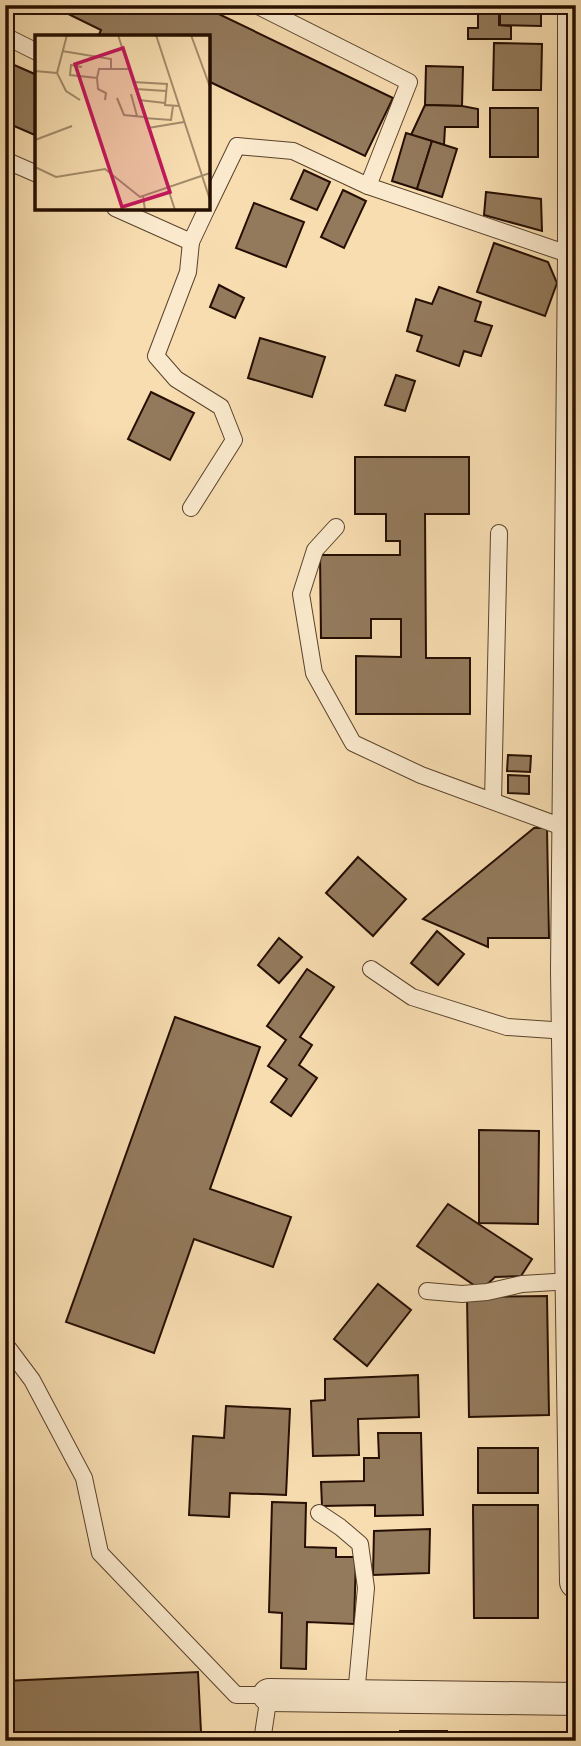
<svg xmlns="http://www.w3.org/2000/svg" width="581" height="1746" font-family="'IM FELL English',serif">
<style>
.building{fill:#937a5c;stroke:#260f00;stroke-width:2}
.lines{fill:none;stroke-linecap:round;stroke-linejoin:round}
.lane-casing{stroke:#5a422c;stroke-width:18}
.street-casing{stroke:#5a422c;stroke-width:34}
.lane{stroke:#fae9cc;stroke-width:16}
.street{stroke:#fae9cc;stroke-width:32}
.inset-road{fill:none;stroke:#a38b6a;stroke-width:2}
.view{fill:#c2185b;fill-opacity:0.15;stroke:#c2185b;stroke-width:3.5}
.inset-edge{fill:none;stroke:#260f00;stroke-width:3.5}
</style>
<rect width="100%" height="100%" fill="#f7ddb0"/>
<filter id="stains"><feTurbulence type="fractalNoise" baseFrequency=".00286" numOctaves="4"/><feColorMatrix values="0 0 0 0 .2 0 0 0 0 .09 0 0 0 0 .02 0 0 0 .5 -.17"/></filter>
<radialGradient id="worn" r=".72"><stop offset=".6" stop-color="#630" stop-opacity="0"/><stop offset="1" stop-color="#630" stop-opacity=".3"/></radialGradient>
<g class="building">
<polygon points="50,5 200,5 393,98 365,156 208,81 208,37 98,37 101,30"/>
<polygon points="478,5 499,5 499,25 511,26 511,39 468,39 468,28 478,28"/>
<polygon points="500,5 541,5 541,26 500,25"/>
<polygon points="494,43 542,44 541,90 493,90"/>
<polygon points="5,61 37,75 37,136 5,122"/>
<polygon points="426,66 463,67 462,106 425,105"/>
<polygon points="425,105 462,106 478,109 478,127 445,127 444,145 411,135"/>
<rect x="490" y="108" width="48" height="49"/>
<polygon points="406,133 432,141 417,189 392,181"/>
<polygon points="432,141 457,149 442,197 417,189"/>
<polygon points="304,170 330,182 317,210 291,199"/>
<polygon points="343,190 366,201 344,248 321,237"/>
<polygon points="486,192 541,199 542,231 484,215"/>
<polygon points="254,203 304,222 286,267 236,248"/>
<polygon points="494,243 548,262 557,283 545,316 477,292"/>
<polygon points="219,285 244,298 235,318 210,307"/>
<polygon points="439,287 481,302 475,321 492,326 481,356 464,351 459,366 417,351 422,336 407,331 416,299 432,304"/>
<polygon points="260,338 325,357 312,397 248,378"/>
<polygon points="396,375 415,381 405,411 385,405"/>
<polygon points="151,392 194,413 170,460 128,439"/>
<polygon points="355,457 469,457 469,514 425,514 426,658 470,658 470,714 356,714 356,656 401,657 401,619 371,619 371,638 321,638 320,555 400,555 400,541 386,541 386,514 355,514"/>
<polygon points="508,755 531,756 530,772 507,771"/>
<polygon points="508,775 529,776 529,794 508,793"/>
<polygon points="534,828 547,828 549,938 488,938 488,947 423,919"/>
<polygon points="358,857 406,899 373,936 326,893"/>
<polygon points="437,931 464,954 438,985 411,963"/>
<polygon points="279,938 302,957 279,983 258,965"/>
<polygon points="307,969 334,987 300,1037 312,1045 299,1065 317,1078 291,1116 271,1102 287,1079 268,1066 286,1040 267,1026"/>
<polygon points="175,1017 260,1047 210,1189 291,1217 273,1267 194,1239 154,1353 66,1322"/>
<polygon points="479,1130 539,1131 538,1224 479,1223"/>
<polygon points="448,1204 532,1259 521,1276 495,1277 481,1290 417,1246"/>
<polygon points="378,1284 411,1310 367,1366 334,1339"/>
<polygon points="547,1296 549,1415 469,1417 467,1297"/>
<polygon points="418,1375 419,1417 358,1419 359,1455 313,1456 311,1401 325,1400 325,1379"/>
<polygon points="226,1406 290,1409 286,1495 230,1493 229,1517 189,1515 193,1436 224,1438"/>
<polygon points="378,1433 421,1433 423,1515 375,1516 375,1505 322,1506 321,1482 364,1481 364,1458 379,1458"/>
<rect x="478" y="1448" width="60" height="45"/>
<polygon points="272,1502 306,1503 305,1547 336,1548 336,1557 356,1557 354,1624 307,1622 306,1669 281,1668 282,1613 269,1612"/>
<polygon points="473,1505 538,1505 538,1618 474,1618"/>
<polygon points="430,1529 429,1573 373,1575 374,1531"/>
<polygon points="198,1672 201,1732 5,1741 5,1681"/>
<rect x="400" y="1731" width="47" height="10"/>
<polygon points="453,1732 537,1732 548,1741 453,1741"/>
<polygon points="300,1738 339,1739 339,1741 299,1741"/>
</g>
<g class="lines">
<defs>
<g id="lane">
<polyline points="256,5 409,82 368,186 574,256"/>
<polyline points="5,36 37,52"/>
<polyline points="5,160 37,174"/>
<polyline points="208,206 237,146 293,151 368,186"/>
<polyline points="115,208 191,242 207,208"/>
<polyline points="191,242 188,272 156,356 176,379 221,407 234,440 191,508"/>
<polyline points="336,527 315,550 301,594 314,673 353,743 421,775 568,829"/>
<polyline points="493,801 499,533"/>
<polyline points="371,969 412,997 507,1027 567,1031"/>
<polyline points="427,1291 462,1294 487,1292 522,1284 571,1281"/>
<polyline points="5,1344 32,1380 84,1478 100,1553 236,1695 269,1695 262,1741"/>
<polyline points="319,1513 340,1527 360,1544 366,1588 356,1695"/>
</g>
<g id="street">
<polyline points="574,5 574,256 567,971 576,1582"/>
<polyline points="269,1695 576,1699"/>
</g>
</defs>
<use href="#lane" class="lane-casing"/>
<use href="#street" class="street-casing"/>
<use href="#lane" class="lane"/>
<use href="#street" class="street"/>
</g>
<g transform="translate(35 35)">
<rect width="175" height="175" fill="#f7ddb0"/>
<path class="inset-road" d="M32,0L22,38L31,56L45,65M83,0L140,175M121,0L175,165M156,0L175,52M27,16L76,24V34H94M47,32L36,30L35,40L62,43L64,34H76M0,36L22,38M62,43L63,54L71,58L70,65M98,47L132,49L130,70L144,71M101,54L131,56M96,59L102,81M82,63L89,80L109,82M104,65L130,68M109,83L136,85L138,71M113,93L149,87M0,105L37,91M0,132L21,142L70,134L105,162L175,138M108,161L110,175H119"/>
<path class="view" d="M88,13L135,157L87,172L40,29Z"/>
<rect width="175" height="175" class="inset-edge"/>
</g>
<rect width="581" height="1746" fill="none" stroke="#f7ddb0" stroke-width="28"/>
<rect x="7" y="7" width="567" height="1732" fill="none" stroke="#260f00" stroke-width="3.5"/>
<rect x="14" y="14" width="553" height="1718" fill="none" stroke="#260f00" stroke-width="2"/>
<rect width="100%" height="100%" filter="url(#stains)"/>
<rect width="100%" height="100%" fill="url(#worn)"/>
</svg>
